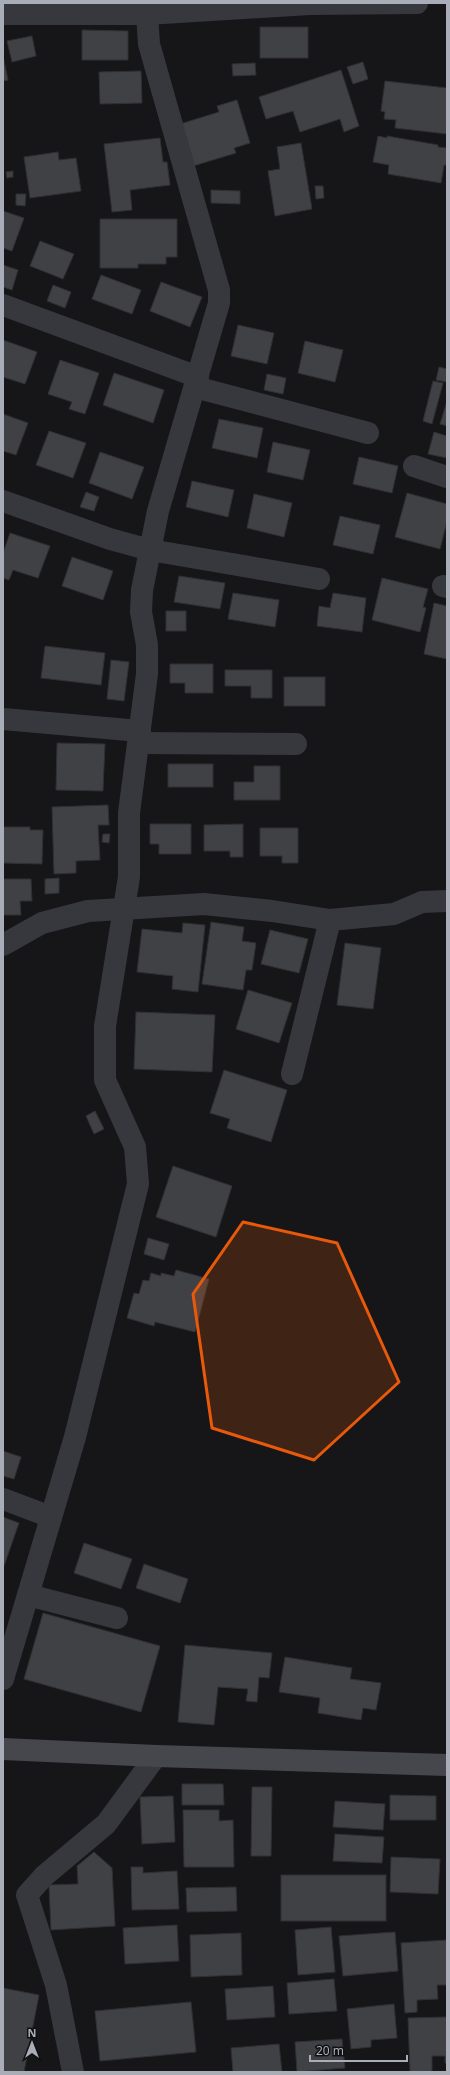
<svg xmlns="http://www.w3.org/2000/svg" width="450" height="2075" font-family="'Noto Sans',sans-serif">
<style>
.building{fill:#404145;stroke:#303034}
.lines{fill:none;stroke-linecap:round;stroke-linejoin:round}
.street{stroke:#37383d;stroke-width:22}
.secondary{stroke:#45474d;stroke-width:22}
.marked{fill:#e8590c;fill-opacity:0.2;stroke:#e8590c;stroke-width:3;stroke-linejoin:round}
</style>
<rect width="100%" height="100%" fill="#161618"/>
<g class="building">
<rect x="260" y="27" width="48" height="31"/>
<polygon points="82,30 128,31 128,60 82,60"/>
<polygon points="32,36 36,56 12,62 7,41"/>
<polygon points="3,56 8,80 3,81"/>
<polygon points="363,62 368,79 353,84 347,67"/>
<polygon points="255,63 256,75 233,76 232,64"/>
<polygon points="341,70 359,126 344,132 340,119 300,132 293,111 266,119 259,97"/>
<polygon points="141,71 142,103 100,104 99,72"/>
<polygon points="385,81 447,88 447,134 395,128 396,120 384,119 385,112 381,111"/>
<polygon points="237,100 250,143 234,148 236,153 193,166 180,124 219,112 217,106"/>
<polygon points="378,136 387,138 387,136 438,145 438,147 447,148 447,165 444,165 441,183 388,174 389,165 373,162"/>
<polygon points="160,138 163,162 167,162 170,185 130,190 132,210 112,212 104,144"/>
<polygon points="301,143 312,209 275,216 268,171 280,169 277,147"/>
<polygon points="58,152 59,160 76,158 81,191 30,198 24,157"/>
<polygon points="13,171 13,177 7,178 6,172"/>
<polygon points="315,186 323,186 324,198 316,199"/>
<polygon points="211,190 240,191 240,204 211,203"/>
<polygon points="16,194 26,194 25,206 16,205"/>
<polygon points="3,211 24,218 12,251 3,248"/>
<polygon points="100,219 177,219 177,257 166,257 166,264 138,264 138,268 100,268"/>
<polygon points="40,241 74,254 63,279 30,266"/>
<polygon points="3,265 18,270 12,290 3,287"/>
<polygon points="101,275 141,290 132,314 92,299"/>
<polygon points="161,282 202,297 190,327 150,311"/>
<polygon points="53,285 71,292 65,308 47,301"/>
<polygon points="238,325 274,333 267,364 231,356"/>
<polygon points="3,340 37,352 25,384 3,377"/>
<polygon points="305,341 343,350 335,382 298,373"/>
<polygon points="60,360 99,373 85,414 69,409 72,402 48,394"/>
<polygon points="439,367 447,369 447,382 436,380"/>
<polygon points="114,373 164,390 153,423 103,405"/>
<polygon points="267,374 286,378 283,394 264,390"/>
<polygon points="433,381 443,383 432,424 423,421"/>
<polygon points="447,401 447,426 440,424"/>
<polygon points="3,414 28,423 16,455 3,451"/>
<polygon points="219,419 263,428 257,458 212,448"/>
<polygon points="49,431 86,443 73,478 36,465"/>
<polygon points="434,432 447,436 447,458 428,454"/>
<polygon points="273,442 310,450 303,480 267,472"/>
<polygon points="100,452 144,467 132,499 89,483"/>
<polygon points="359,457 398,466 392,493 353,484"/>
<polygon points="192,481 234,490 228,517 186,507"/>
<polygon points="86,492 99,497 94,511 80,507"/>
<polygon points="407,493 447,504 447,521 440,549 395,537"/>
<polygon points="254,494 292,503 284,537 247,528"/>
<polygon points="340,516 380,525 373,554 333,545"/>
<polygon points="10,533 50,546 38,578 13,570 9,580 3,578 3,553"/>
<polygon points="72,557 113,571 103,600 62,586"/>
<polygon points="179,576 225,583 220,609 174,602"/>
<polygon points="382,578 428,589 423,607 426,608 420,632 372,620"/>
<polygon points="233,593 279,600 275,627 228,619"/>
<polygon points="333,593 366,598 362,632 317,626 319,606 330,608"/>
<polygon points="434,603 447,606 447,659 424,654"/>
<rect x="166" y="611" width="20" height="20"/>
<polygon points="45,646 105,653 101,685 41,678"/>
<polygon points="111,660 129,662 124,701 107,699"/>
<polygon points="170,664 213,664 213,693 185,693 185,683 170,683"/>
<polygon points="225,670 272,670 272,698 251,698 251,686 225,686"/>
<rect x="284" y="677" width="41" height="29"/>
<polygon points="57,743 105,744 103,791 56,790"/>
<rect x="168" y="764" width="45" height="23"/>
<polygon points="254,766 280,766 280,800 234,800 234,782 254,782"/>
<polygon points="108,805 109,825 98,825 100,860 76,861 76,873 54,874 52,807"/>
<polygon points="150,824 191,824 191,854 159,854 159,844 150,844"/>
<polygon points="243,824 243,857 230,857 230,851 204,851 204,825"/>
<polygon points="3,827 30,827 30,830 43,830 42,864 3,863"/>
<polygon points="260,828 298,828 298,863 282,863 282,856 260,856"/>
<polygon points="103,834 110,834 109,843 102,842"/>
<polygon points="59,878 59,893 45,894 45,879"/>
<polygon points="3,879 31,879 32,901 20,901 21,915 3,915"/>
<polygon points="211,922 244,927 242,941 256,943 252,970 246,970 243,990 202,984"/>
<polygon points="183,923 205,925 198,992 172,989 173,976 137,972 142,929 182,933"/>
<polygon points="270,930 308,939 299,973 261,964"/>
<polygon points="345,943 381,948 373,1009 337,1005"/>
<polygon points="248,990 292,1003 279,1043 236,1029"/>
<polygon points="136,1012 215,1015 212,1072 134,1069"/>
<polygon points="224,1070 287,1090 271,1142 227,1128 230,1119 210,1113"/>
<polygon points="95,1111 104,1129 94,1134 86,1116"/>
<polygon points="173,1166 232,1186 216,1237 156,1217"/>
<polygon points="148,1238 169,1244 164,1260 144,1254"/>
<polygon points="176,1270 209,1279 195,1332 155,1322 154,1326 127,1318 134,1293 139,1294 143,1280 149,1281 151,1273 161,1276 161,1273 174,1276"/>
<polygon points="3,1451 21,1457 14,1479 3,1476"/>
<polygon points="3,1517 19,1523 4,1566 3,1566"/>
<polygon points="84,1543 132,1559 121,1589 74,1573"/>
<polygon points="144,1564 188,1579 180,1603 136,1588"/>
<polygon points="43,1613 160,1646 141,1712 24,1679"/>
<polygon points="185,1645 272,1653 269,1678 259,1677 257,1702 246,1701 248,1689 218,1687 214,1725 178,1722"/>
<polygon points="285,1657 352,1668 350,1679 381,1683 376,1710 363,1708 361,1720 318,1713 320,1698 279,1692"/>
<polygon points="182,1784 223,1784 224,1805 182,1805"/>
<polygon points="252,1787 272,1787 271,1856 251,1856"/>
<polygon points="390,1795 436,1796 436,1820 390,1820"/>
<polygon points="173,1796 175,1842 142,1844 140,1797"/>
<polygon points="335,1801 385,1804 383,1830 333,1827"/>
<polygon points="183,1810 219,1810 219,1821 233,1820 234,1867 184,1867"/>
<polygon points="335,1834 384,1837 382,1863 333,1861"/>
<polygon points="94,1852 112,1868 115,1926 51,1930 49,1885 78,1884 77,1866"/>
<polygon points="391,1857 440,1859 438,1894 390,1892"/>
<polygon points="131,1867 143,1867 143,1873 177,1871 179,1909 132,1910"/>
<rect x="281" y="1875" width="105" height="46"/>
<polygon points="236,1887 237,1911 187,1912 186,1888"/>
<polygon points="177,1925 179,1961 125,1964 123,1928"/>
<polygon points="331,1927 335,1972 298,1975 295,1930"/>
<polygon points="395,1932 398,1971 343,1976 339,1936"/>
<polygon points="241,1933 242,1975 191,1977 190,1935"/>
<polygon points="447,1940 447,1985 437,1985 438,1999 417,2000 417,2012 405,2013 401,1943"/>
<polygon points="334,1979 337,2011 289,2014 287,1983"/>
<polygon points="273,1986 275,2017 227,2020 225,1989"/>
<polygon points="3,1988 39,1995 24,2072 3,2072"/>
<polygon points="191,2002 196,2052 100,2061 95,2011"/>
<polygon points="394,2004 397,2038 371,2040 371,2047 351,2049 347,2009"/>
<polygon points="447,2017 447,2063 445,2063 445,2056 432,2056 432,2072 410,2072 408,2018"/>
<polygon points="342,2039 345,2068 297,2072 295,2042"/>
<polygon points="279,2044 282,2072 233,2072 231,2048"/>
</g>
<g class="lines">
<g class="street">
<polyline points="3,14 147,14 309,4 417,3"/>
<polyline points="3,305 198,377"/>
<polyline points="195,387 368,433"/>
<polyline points="414,466 447,477"/>
<polyline points="3,501 110,539 150,550 319,579"/>
<polyline points="443,586 447,587"/>
<polyline points="3,719 140,731"/>
<polyline points="138,743 296,744"/>
<polyline points="3,945 42,923 88,911 204,904 272,911 330,920 394,914 422,902 447,901"/>
<polyline points="292,1074 330,920"/>
<polyline points="3,1499 51,1517"/>
<polyline points="28,1595 117,1618"/>
<polyline points="3,1679 75,1437 138,1184 135,1147 105,1080 105,1026 129,877 129,813 147,674 147,645 141,612 142,590 158,511 219,303 219,290 149,44 147,14"/>
<polyline points="73,2072 56,1985 27,1895 44,1876 106,1824 156,1756"/>
</g>
<polyline class="secondary" points="3,1749 156,1756 447,1765"/>
</g>
<path class="marked" d="M243,1222L337,1243L399,1382L314,1460L212,1428L193,1294Z"/>
<rect width="450" height="2075" fill="none" stroke="#a8adb8" stroke-width="8"/>
<g transform="translate(32 2043)" stroke="#111113" stroke-width="3" paint-order="stroke">
<path d="M0-3L7 15L0 10L-7 15Z" fill="#a8adb8"/>
<text y="-6" font-size="11" font-weight="bold" text-anchor="middle" fill="#a8adb8">N</text>
</g>
<path d="M310 2055v6h97v-6" fill="none" stroke="#a8adb8" stroke-width="2"/>
<text x="316" y="2055" font-size="12" fill="#a8adb8" stroke="#111113" stroke-width="3" paint-order="stroke">20 m</text>
</svg>
